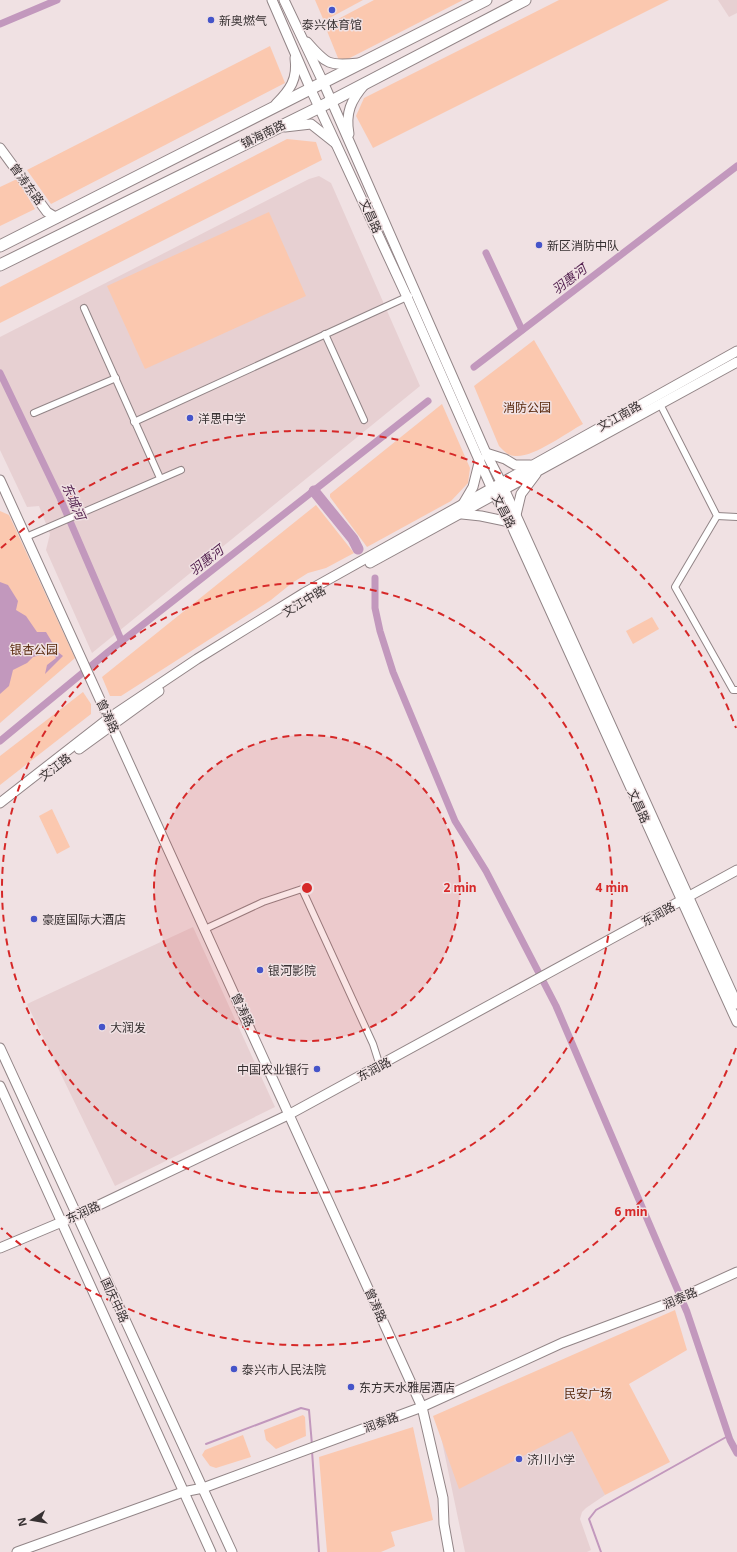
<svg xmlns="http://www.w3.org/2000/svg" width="737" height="1552" font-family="'Noto Sans','Noto Sans SC',sans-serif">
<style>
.built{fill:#e7d0d2}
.green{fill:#fbc8af}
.water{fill:#c298bd}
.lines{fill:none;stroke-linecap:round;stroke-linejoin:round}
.stream{stroke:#c298bd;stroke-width:2}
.canal{stroke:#c298bd;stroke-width:7}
.river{stroke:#c298bd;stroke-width:11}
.street-casing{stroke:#928587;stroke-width:8}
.secondary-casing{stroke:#928587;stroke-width:11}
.highway-casing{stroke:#928587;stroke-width:13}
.street{stroke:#fff;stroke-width:6}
.secondary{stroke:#fff;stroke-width:9}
.highway{stroke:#fff;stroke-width:11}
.ring{fill:none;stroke:#d62828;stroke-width:2;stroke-dasharray:7 5}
.poi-dot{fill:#4554c9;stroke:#f0e1e3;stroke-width:1.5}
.labels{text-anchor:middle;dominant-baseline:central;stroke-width:3;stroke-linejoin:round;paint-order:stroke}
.poi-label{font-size:12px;fill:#373132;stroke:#f0e1e3;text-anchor:start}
.street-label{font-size:12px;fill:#373132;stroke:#f0e1e3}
.park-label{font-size:12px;fill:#58280c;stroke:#f0e1e3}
.water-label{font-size:13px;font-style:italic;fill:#521f4e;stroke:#f0e1e3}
.centre{fill:#d62828;stroke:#f0e1e3;stroke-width:2}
.ring-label{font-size:12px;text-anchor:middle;font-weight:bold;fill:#d62828;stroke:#f0e1e3;stroke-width:3;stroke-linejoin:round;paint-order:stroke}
</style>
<rect width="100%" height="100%" fill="#f0e1e3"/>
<g class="built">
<polygon points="718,0 737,0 737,13 729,17"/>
<polygon points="319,176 331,183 420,386 92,653 46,550 50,534 39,506 27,507 0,450 0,337 309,179"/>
<polygon points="193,927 275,1107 115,1186 27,1004"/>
<polygon points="563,1364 605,1495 586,1508 582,1512 580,1519 591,1550 587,1552 465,1552 438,1422"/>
</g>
<g class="green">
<polygon points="315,0 363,0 324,21"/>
<polygon points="374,0 463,0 340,63 325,26"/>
<polygon points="559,0 669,0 373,148 356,116 364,98"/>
<polygon points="270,46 285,83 51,204 27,170"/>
<polygon points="287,139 316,142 322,160 0,323 0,287"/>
<polygon points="17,179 35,209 0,226 0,187"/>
<polygon points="269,212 306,296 145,369 107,286"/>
<path d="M534,340L583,424C566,433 533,458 515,456C508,456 504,451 499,446L474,386Z"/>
<polygon points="442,404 470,468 468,483 451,501 367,547 330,497 330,494"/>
<polygon points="316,505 354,553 326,568 308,573 292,583 271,600 121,696 110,696 102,677"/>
<polygon points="0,511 9,515 75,658 0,723"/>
<polygon points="652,617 659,629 633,644 626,631"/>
<polygon points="83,692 91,704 91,714 0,785 0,756"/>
<polygon points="52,809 70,847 57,854 39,816"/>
<polygon points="675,1310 687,1350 629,1384 670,1462 605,1495 572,1431 459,1489 433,1416"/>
<polygon points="303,1415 305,1417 306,1436 276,1449 266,1440 264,1430"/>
<polygon points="413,1427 433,1520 391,1532 395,1546 381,1552 327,1552 319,1457"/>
<polygon points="243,1435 251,1457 216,1468 210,1466 202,1455 205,1450"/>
</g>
<polygon class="water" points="0,582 8,585 18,601 16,610 26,616 37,632 46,632 58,652 63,656 45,674 47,665 56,658 52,652 33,657 27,663 13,670 9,686 0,694"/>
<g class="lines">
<g class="stream">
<polyline points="206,1444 301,1408 309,1410 312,1445"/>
<polyline points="312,1451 319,1552"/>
<polyline points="601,1552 589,1519 596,1510 728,1436"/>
</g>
<g class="canal">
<polyline points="0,24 57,0"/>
<polyline points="486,253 522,330"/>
<polyline points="474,367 737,166"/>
<polyline points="0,373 60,498 122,642"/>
<polyline points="375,578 375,608 380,631 393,672 455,821 486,871 556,1006 687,1312 730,1440 737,1453"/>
<polyline points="0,741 108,652 428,401"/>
</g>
<polyline class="river" points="314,491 353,539 358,549"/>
<defs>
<g id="street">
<polyline points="84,308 160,478"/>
<polyline points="325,334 364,420"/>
<polyline points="660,404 717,516 675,587 733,690 737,690"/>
<polyline points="34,413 116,378"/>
<polyline points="134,422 409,296"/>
<polyline points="717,516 737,517"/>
<polyline points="26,537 181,470"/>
<polyline points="205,929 263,902 302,889 373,1044 380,1066"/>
</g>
<g id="secondary">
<polyline points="272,0 311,90 407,297 495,496 510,522 737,1022"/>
<polyline points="284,0 324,84 486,453 501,482 737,1004"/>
<path d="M307,42C327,65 329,66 359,63"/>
<path d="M276,104C290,90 298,79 295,58"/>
<polyline points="285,127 311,124 335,143"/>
<path d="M349,134C345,113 351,100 365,84"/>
<polyline points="0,148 47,212 57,218"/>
<polyline points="486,453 505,459 515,465 530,465"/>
<polyline points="0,480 422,1407 443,1498 444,1524 449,1552"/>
<polyline points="463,504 473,487 480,459"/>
<polyline points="462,514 481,516 510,522"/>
<polyline points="516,515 521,494 536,474"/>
<polyline points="370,563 737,362"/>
<polyline points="79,749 159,691"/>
<polyline points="0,803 109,718 197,659 304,593 737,351"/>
<polyline points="0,1048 232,1552"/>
<polyline points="0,1086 211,1552"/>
<polyline points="0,1248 76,1216 290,1114 737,870"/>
<polyline points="17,1552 183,1492 203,1488 422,1407 562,1343 669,1303 737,1272"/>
</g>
<g id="highway">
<polyline points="0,246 486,0"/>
<polyline points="0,265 320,107 525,0"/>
</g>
</defs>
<use href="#street" class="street-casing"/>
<use href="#secondary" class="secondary-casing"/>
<use href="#highway" class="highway-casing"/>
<use href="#street" class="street"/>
<use href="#secondary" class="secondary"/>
<use href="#highway" class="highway"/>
</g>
<circle cx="307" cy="888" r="153" fill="#d62828" fill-opacity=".12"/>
<g class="ring">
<circle cx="307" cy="888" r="153"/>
<circle cx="307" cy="888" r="305"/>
<path d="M736 1048A458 458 0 0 1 1 1228M1 548A458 458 0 0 1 736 728"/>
</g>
<g class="poi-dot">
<circle cx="332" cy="10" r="4"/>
<circle cx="211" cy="20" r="4"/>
<circle cx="539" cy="245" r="4"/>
<circle cx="190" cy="418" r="4"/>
<circle cx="34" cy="919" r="4"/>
<circle cx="260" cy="970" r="4"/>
<circle cx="102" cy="1027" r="4"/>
<circle cx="317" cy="1069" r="4"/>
<circle cx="234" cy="1369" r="4"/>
<circle cx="351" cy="1387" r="4"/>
<circle cx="519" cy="1459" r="4"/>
</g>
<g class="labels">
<g class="poi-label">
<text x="219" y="20">新奥燃气</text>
<text x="332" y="24" text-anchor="middle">泰兴体育馆</text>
<text x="547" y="245">新区消防中队</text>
<text x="198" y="418">洋思中学</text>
<text x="42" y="919">豪庭国际大酒店</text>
<text x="268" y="970">银河影院</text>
<text x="110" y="1027">大润发</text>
<text x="309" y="1069" text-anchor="end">中国农业银行</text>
<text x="242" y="1369">泰兴市人民法院</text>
<text x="359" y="1387">东方天水雅居酒店</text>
<text x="527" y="1459">济川小学</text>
</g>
<g class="street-label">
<text transform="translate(263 134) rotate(-26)">镇海南路</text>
<text transform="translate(27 184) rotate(54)">曾涛东路</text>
<text transform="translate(371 216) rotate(66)">文昌路</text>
<text transform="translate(619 416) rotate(-29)">文江南路</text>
<text transform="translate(504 511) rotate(63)">文昌路</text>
<text transform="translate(304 601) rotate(-31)">文江中路</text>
<text transform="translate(108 716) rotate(65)">曾涛路</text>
<text transform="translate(55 767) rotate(-37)">文江路</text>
<text transform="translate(639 806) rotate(66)">文昌路</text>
<text transform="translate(658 914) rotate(-29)">东润路</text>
<text transform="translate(243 1010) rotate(65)">曾涛路</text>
<text transform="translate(374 1069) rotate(-28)">东润路</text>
<text transform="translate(83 1212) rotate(-24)">东润路</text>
<text transform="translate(680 1298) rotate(-23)">润泰路</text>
<text transform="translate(115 1300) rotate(65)">国庆中路</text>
<text transform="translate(376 1305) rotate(66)">曾涛路</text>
<text transform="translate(381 1422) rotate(-20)">润泰路</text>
</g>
<g class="park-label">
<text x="527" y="407">消防公园</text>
<text x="34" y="649">银杏公园</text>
<text x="588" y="1393">民安广场</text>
</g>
<g class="water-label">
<text transform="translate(569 279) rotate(-37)">羽惠河</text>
<text transform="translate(74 501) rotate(66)">东城河</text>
<text transform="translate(206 560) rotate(-38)">羽惠河</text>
</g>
</g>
<circle cx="307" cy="888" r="6" class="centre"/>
<g class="ring-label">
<text x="460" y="892">2 min</text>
<text x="612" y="892">4 min</text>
<text x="631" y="1216">6 min</text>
</g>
<g transform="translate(32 1520) rotate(258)" stroke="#f0e1e3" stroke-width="3" paint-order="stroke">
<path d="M0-3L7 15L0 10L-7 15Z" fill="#373132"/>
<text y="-6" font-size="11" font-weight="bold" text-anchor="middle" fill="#373132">N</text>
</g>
</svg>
